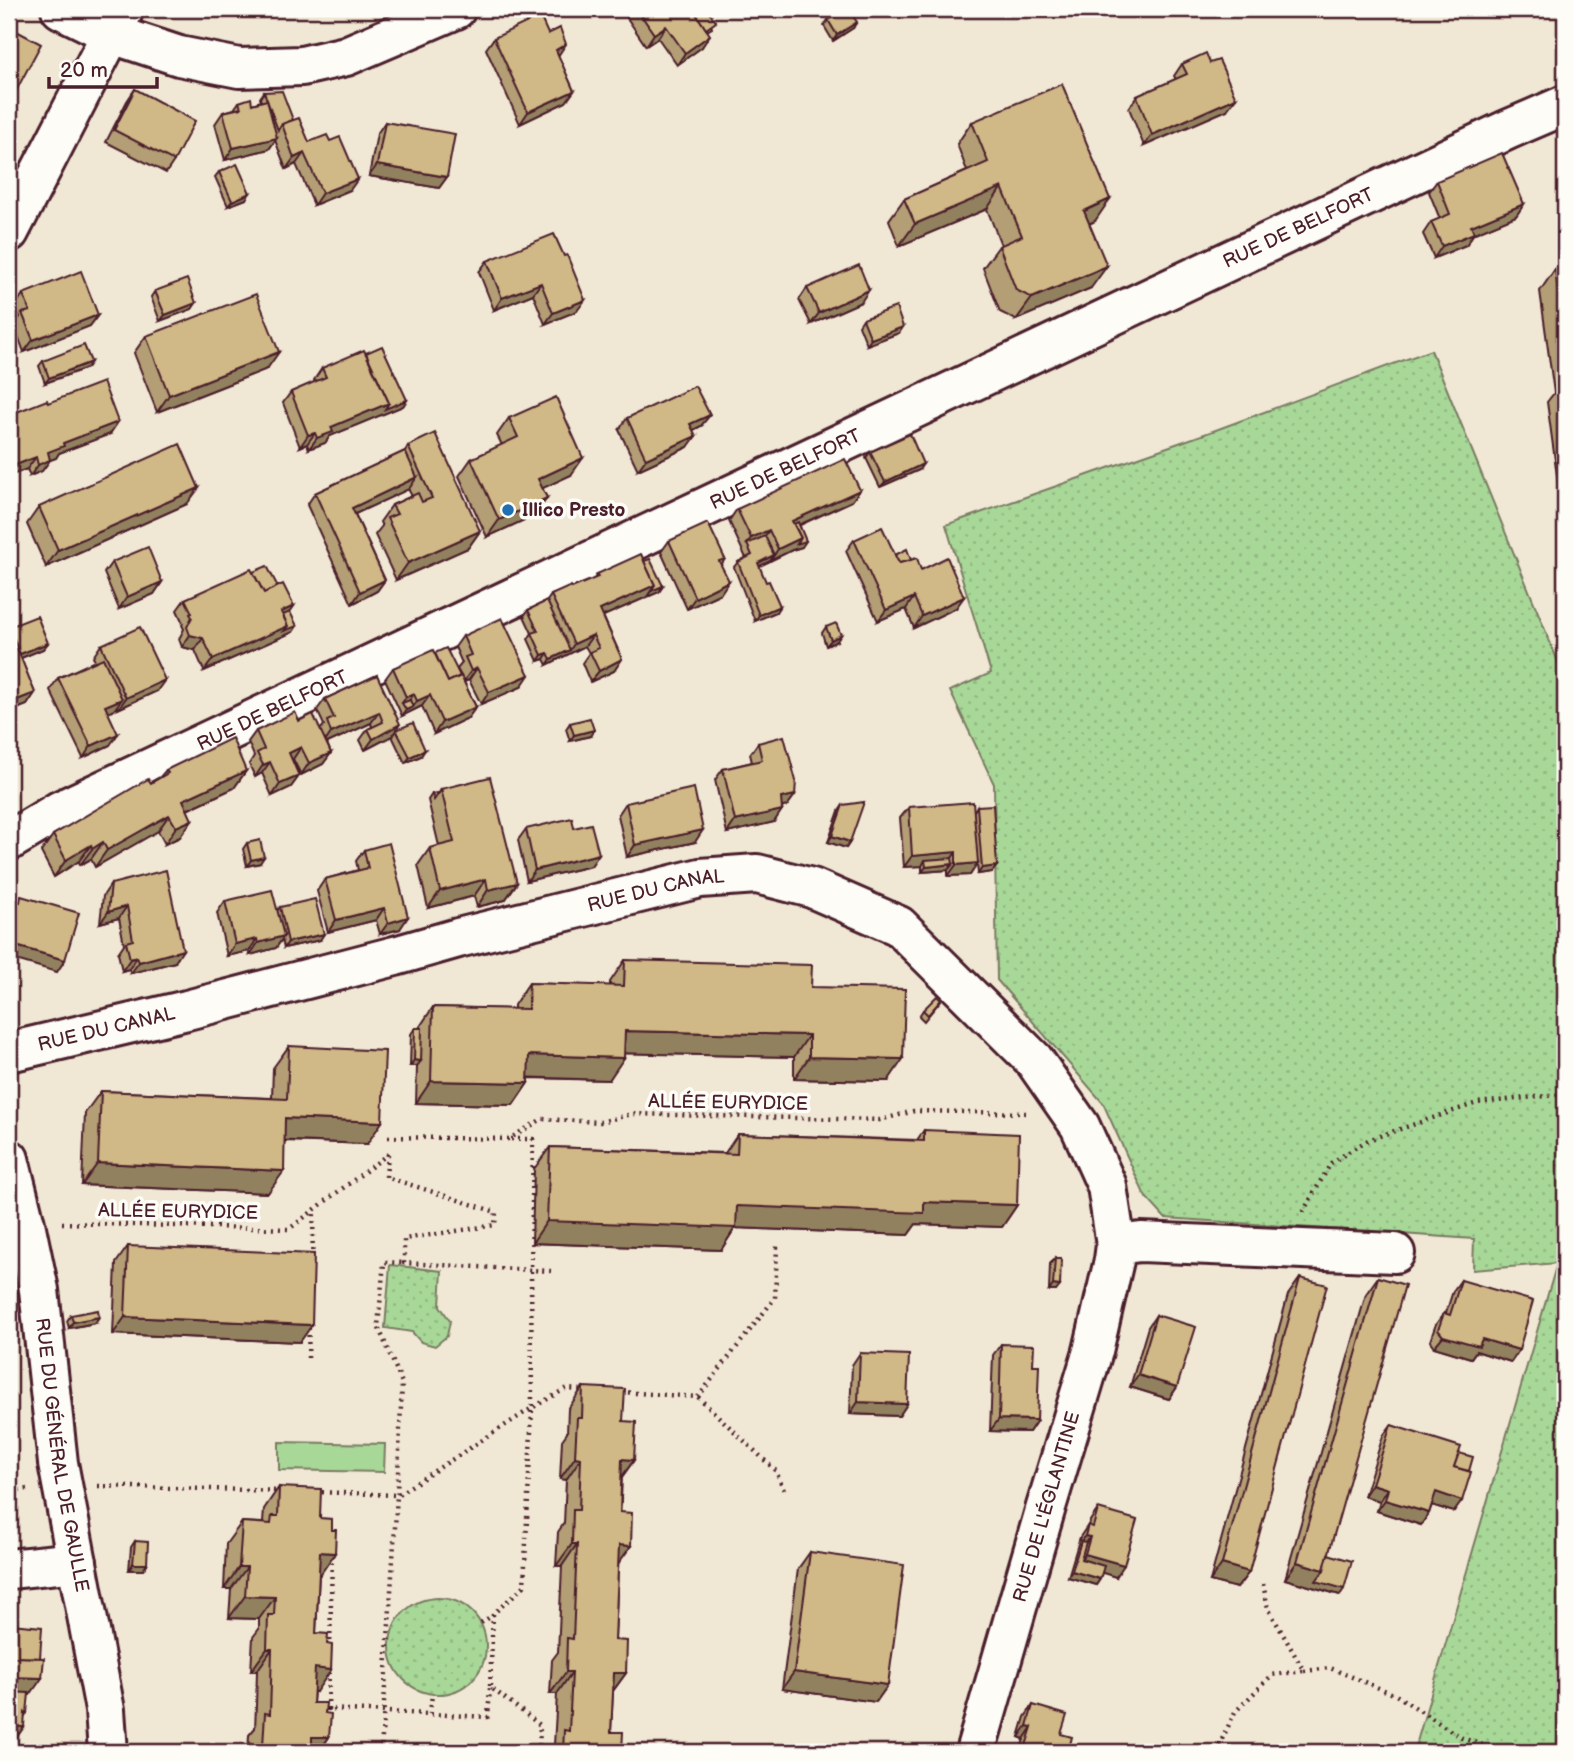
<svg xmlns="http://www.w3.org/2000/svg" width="1574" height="1761" font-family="'Balsamiq Sans',sans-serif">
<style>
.green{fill:url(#green-dots);stroke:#797c62;stroke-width:2}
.pitch{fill:#a8d898;stroke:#797c62;stroke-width:2}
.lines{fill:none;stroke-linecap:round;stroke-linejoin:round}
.minor-casing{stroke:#4a1f2b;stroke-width:44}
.major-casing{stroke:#4a1f2b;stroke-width:44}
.path{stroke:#4a1f2b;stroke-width:4.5;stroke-dasharray:2 5;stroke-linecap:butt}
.minor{stroke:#fdfcf7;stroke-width:38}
.major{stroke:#fdfcf7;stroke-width:38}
.wall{fill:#b39e74;stroke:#4a1f2b;stroke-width:2}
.shaded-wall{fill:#92815e;stroke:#4a1f2b;stroke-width:2}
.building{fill:#d0b887;stroke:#4a1f2b;stroke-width:2}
.poi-dot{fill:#1f6fb2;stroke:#fdfcf7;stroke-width:2.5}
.labels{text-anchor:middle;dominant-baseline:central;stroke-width:7;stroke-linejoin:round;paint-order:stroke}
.street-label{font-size:19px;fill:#4a1f2b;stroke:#fdfcf7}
.poi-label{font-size:19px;font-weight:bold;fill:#4a1f2b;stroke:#fdfcf7;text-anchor:start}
</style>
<defs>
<pattern id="green-dots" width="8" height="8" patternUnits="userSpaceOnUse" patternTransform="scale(1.75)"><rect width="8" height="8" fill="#a8d898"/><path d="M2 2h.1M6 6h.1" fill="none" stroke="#92b983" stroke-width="1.8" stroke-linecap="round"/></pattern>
</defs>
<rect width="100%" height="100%" fill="#f0e8d5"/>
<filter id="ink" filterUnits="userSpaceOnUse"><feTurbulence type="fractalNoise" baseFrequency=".0143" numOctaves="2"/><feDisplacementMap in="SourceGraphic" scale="14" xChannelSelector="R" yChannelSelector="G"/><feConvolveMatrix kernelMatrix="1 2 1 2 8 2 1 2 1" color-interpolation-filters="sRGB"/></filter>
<g filter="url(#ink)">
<g class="green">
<polygon points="1431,350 1563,674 1565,674 1565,1752 1414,1752 1557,1263 1473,1270 1474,1239 1165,1218 1145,1196 1103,1103 997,980 994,784 950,691 991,673 946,525 1213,431"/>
<polygon points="390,1265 442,1271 440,1306 450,1321 447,1336 435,1346 421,1342 412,1332 385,1328"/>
<circle cx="438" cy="1646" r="48"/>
</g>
<polygon class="pitch" points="279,1442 385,1444 384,1472 279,1470"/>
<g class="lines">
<defs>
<g id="minor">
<polyline points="61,9 112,34 179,56 239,68 302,66 346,56 456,9"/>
<polyline points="9,232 124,9"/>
<path id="s1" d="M9,1052L187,1010L395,956L458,938L700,878L757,874L812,888L899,926L1034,1060L1080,1126L1107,1186L1116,1245L1114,1260L1093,1351L1046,1507L975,1752"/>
<path id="s2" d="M9,1159L26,1228L39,1290L58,1463L105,1710L108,1752"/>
<polyline points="1116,1245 1141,1242 1395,1253"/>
<polyline points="9,1569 77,1562"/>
</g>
<g id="major">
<path id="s3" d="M9,841L59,811L1507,130L1565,105"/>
</g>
</defs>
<use href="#minor" class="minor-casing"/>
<use href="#major" class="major-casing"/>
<g class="path">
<polyline points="388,1137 509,1139 542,1119 600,1122 632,1114 880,1120 914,1111 1026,1113"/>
<polyline points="511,1139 533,1139 531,1270 532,1408 524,1586 493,1614 490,1687 540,1725 539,1752"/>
<polyline points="388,1154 386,1177 496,1212 495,1225 404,1239 404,1263 551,1271"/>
<polyline points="1303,1212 1331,1163 1368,1140 1477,1103 1565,1094"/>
<polyline points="62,1223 289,1229 388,1154"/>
<polyline points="312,1258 314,1211"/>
<polyline points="308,1358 309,1323"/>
<polyline points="621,1392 698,1397 775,1298 777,1246"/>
<polyline points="698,1397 776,1471 785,1493"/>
<polyline points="98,1486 282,1491"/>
<polyline points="315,1492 397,1495 532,1408 565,1389 584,1390"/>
<polyline points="14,1530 9,1491 27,1489"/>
<polyline points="481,1623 493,1615"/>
<polyline points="330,1648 332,1554"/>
<polyline points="1304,1671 1330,1668 1396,1695 1462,1738 1503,1752"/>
<polyline points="328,1709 329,1668"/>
<polyline points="430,1714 432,1694"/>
<polyline points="328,1718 328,1709 488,1717 490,1688"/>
<polyline points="327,1752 327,1737"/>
<polyline points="381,1752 397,1495 402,1383 378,1326 384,1262 404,1263"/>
<polyline points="1216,1752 1235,1712 1272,1675 1304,1671 1268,1608 1262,1579"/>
</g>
<use href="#minor" class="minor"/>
<use href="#major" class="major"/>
</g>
<g class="wall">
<polygon points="621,9 707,9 712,28 707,31 702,47 677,65 658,38 646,46"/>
<polygon points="828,20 853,28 833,41 824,26"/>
<polygon points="9,27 17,89 9,100"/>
<polygon points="494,38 558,56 574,91 566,102 520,124 486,49"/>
<polygon points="1210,63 1227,110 1144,146 1129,108 1137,96 1176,79 1174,76 1182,64"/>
<polygon points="135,89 174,161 166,173 106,142 127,101"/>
<polygon points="264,92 293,120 309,142 350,190 314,205 296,164 286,169 275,140 269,149 225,160 215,124 223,112 234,109 239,102 252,104 261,101 260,98"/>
<polygon points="385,122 447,177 439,188 369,176 377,134"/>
<polygon points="972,122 1095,221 1089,224 1091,288 1016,320 1000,312 983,268 999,246 1001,245 987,209 899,246 889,220 904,199 967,171 957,144"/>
<polygon points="219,172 246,199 228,206 215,177"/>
<polygon points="1437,181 1524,204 1516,216 1474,233 1466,245 1434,258 1423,234 1431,222 1440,219 1429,192"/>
<polygon points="564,256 577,311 545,324 533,294 494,310 479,272 487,261"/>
<polygon points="1565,268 1565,534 1547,402 1554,393 1540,291 1555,269"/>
<polygon points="807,288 861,302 811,324 799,300"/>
<polygon points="155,291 196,303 192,309 160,321 151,297"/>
<polygon points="23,294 98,315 90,326 24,352 14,325 20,317 15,306"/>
<polygon points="863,319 903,327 899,333 867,345 859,325"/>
<polygon points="146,336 267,369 157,412 134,353"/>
<polygon points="366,353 407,400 403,406 330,436 325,443 309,449 307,444 300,447 283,403 291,392 315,382 314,380 322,368"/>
<polygon points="43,361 87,368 45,383 39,366"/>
<polygon points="48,403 110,434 59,453 56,458 50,460 42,471 30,476 27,469 9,476 9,415"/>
<polygon points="509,418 571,475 542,488 547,498 535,515 487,537 459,476 471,459 502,445 497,435"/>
<polygon points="627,418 701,426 693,430 688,447 638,470 619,430"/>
<polygon points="408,446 480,531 468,548 396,580 375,535 382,526 380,522 392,505 412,496 408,489 355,514 385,580 377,591 352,604 307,505 315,493 405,451"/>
<polygon points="870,452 919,470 880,487 866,458"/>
<polygon points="860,490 852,501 800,525 802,547 792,550 759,566 776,612 755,621 734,567 738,562 746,558 729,521 737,509"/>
<polygon points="187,504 46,567 27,524 39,507"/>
<polygon points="854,540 895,555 911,560 956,608 914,628 906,609 878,621 846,551"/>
<polygon points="669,541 725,559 721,565 721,593 687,609 661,552"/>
<polygon points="644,561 663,586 659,592 603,616 622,659 614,671 590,682 582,663 589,653 585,646 547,665 544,659 538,661 528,639 532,633 524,616 528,610 547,601 551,595 572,588 594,579 597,574"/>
<polygon points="112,562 162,582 154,594 119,609 104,573"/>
<polygon points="253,572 278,587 294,606 290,612 293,632 204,671 195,650 182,647 179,639 184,629 182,625 183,623 177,610 185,599"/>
<polygon points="9,627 48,643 43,649 21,658 35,693 27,705 9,712"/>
<polygon points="826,627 837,641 826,646 822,633"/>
<polygon points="463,636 521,687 481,704 469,680 464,682 476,707 468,718 434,734 422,706 402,716 385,679 393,668 435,653 460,676 461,676 457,669 462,663 455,647"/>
<polygon points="101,645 157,691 118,709 116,706 114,710 108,713 110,745 83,758 50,690 58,678 95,661 93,657"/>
<polygon points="377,675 392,736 365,750 360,740 368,729 372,727 371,723 327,743 331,753 323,764 301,775 293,759 292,760 299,776 291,787 272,796 262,773 255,777 249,764 254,756 248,742 256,731 299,721 320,730 324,725 317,710 325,699"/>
<polygon points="570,723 590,736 570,741 566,729"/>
<polygon points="396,730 421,756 405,763 392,736"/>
<polygon points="758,743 795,795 787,806 782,807 774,822 727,833 715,780 723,769 752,762 750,754"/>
<polygon points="166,770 246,771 234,788 187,810 180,837 165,844 158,831 95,867 91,859 80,865 79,861 54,877 41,852 53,835 160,777"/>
<polygon points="441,789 517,883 505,900 477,907 474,896 428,908 418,865 430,848 439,846 428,800 432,794 439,793"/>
<polygon points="626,803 695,842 627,857 618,815"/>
<polygon points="843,805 850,842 846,848 828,842 839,811"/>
<polygon points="977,806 992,872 978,874 977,864 970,875 948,876 948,870 922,872 922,866 904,867 900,818 909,807 974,811"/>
<polygon points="574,828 591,866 527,881 518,840 526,829"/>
<polygon points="247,843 260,863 247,866 243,849"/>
<polygon points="364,850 400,929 380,934 376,920 328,932 317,891 325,879 358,870 356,861"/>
<polygon points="111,884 175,962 131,973 129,969 122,971 118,953 124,944 119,918 100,923 103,896"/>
<polygon points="225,901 277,911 280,907 320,940 284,948 282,939 276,948 250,955 249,951 227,956 217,913"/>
<polygon points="625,960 811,987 888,1081 794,1079 794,1057 624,1053 609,1080 528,1078 528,1083 513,1105 416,1103 417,1066 410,1066 411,1034 415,1028 419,1028 433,1007 514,1009 514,1005 529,983 610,986 610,982"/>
<polygon points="941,1000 924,1021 919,1016 923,1010"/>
<polygon points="289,1046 367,1144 285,1141 268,1193 82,1185 85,1113 101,1091 272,1098 273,1068"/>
<polygon points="924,1130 1017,1205 1002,1227 916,1224 908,1235 735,1228 721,1250 532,1243 534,1169 550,1147 725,1153 738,1134 917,1140"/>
<polygon points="128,1246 300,1342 113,1334 116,1263"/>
<polygon points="1055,1258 1056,1291 1049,1291 1050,1264"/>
<polygon points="1378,1277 1328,1554 1340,1595 1285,1579 1366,1294"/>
<polygon points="1300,1278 1249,1572 1237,1588 1210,1581 1288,1295"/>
<polygon points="1461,1280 1519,1350 1511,1362 1476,1351 1471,1358 1434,1347 1430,1341 1436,1324 1444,1313 1446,1313 1453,1291"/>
<polygon points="71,1315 95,1323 69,1328 67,1321"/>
<polygon points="1156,1315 1177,1387 1169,1399 1130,1387 1148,1327"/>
<polygon points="1001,1344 1033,1365 1037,1420 1029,1432 990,1431 993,1355"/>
<polygon points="860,1353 907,1404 899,1416 850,1414 852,1365"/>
<polygon points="583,1387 623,1421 634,1460 622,1477 615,1640 626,1673 613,1691 611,1732 622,1752 549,1752 554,1745 557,1694 550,1694 552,1660 558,1652 562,1566 556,1566 558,1532 564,1523 566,1480 560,1479 562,1440 567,1433 568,1409"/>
<polygon points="1391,1425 1459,1453 1454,1512 1432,1505 1429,1513 1421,1525 1377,1511 1380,1501 1364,1496 1383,1436"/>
<polygon points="279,1487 320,1518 332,1530 335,1553 319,1575 316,1633 316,1692 314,1691 313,1703 325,1713 329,1737 319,1752 248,1752 249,1735 255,1728 256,1705 257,1671 251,1671 253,1637 259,1629 259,1619 229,1618 231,1589 224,1589 226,1544 242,1522 263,1523 264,1509"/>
<polygon points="1098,1509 1116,1577 1102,1572 1100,1579 1096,1585 1068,1577 1080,1537 1088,1525 1089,1526 1090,1521"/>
<polygon points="135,1541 147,1564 143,1570 129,1570 131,1547"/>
<polygon points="810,1552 888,1685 876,1702 782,1689 798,1569"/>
<polygon points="1033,1705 1061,1734 1068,1752 1020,1752 1024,1739 1019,1737 1025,1717"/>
</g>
<g class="shaded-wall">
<polygon points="857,22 853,28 833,41 837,35"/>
<polygon points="666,26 658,38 646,46 654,34"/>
<polygon points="710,35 702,47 677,65 685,53"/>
<polygon points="566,44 558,56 556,50"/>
<polygon points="574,91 566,102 520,124 528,112"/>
<polygon points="1236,98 1227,110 1144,146 1152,135"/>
<polygon points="277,138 269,149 225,160 233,148"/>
<polygon points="304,153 296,164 286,169 294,158"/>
<polygon points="377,165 447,177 439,188 369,176"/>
<polygon points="358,179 350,190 314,205 322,193"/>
<polygon points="1002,187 987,209 899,246 915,224"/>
<polygon points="250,193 246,199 228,206 232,201"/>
<polygon points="1110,199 1095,221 1068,233 1084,211"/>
<polygon points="1524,204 1516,216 1463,238 1471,226"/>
<polygon points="1474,233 1466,245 1434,258 1442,246"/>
<polygon points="1107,266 1091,288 1016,320 1032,298"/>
<polygon points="541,283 533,294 494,310 502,298"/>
<polygon points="869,290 861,302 811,324 819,313"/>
<polygon points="585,300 577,311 545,324 553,313"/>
<polygon points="196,303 192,309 160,321 165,315"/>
<polygon points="98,315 90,326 24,352 33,340"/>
<polygon points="903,327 899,333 867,345 871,339"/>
<polygon points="279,352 267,369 157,412 169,395"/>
<polygon points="91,362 87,368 45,383 49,378"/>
<polygon points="407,400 403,406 330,436 325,443 309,449 317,438 331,427 389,403"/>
<polygon points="710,415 701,426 682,436 690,424"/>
<polygon points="118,422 110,434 59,453 56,458 50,460 42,471 30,476 48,452 63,443"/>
<polygon points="315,433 307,444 300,447 308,435"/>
<polygon points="696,436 688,447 638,470 646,459"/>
<polygon points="36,457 27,469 9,476 9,473 13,466"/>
<polygon points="583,458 571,475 526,496 538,479"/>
<polygon points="923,464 919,470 880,487 885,482"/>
<polygon points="417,477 409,489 344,519 352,508"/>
<polygon points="199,488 187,504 46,567 58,550"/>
<polygon points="860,490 852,501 790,529 792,521"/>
<polygon points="547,498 535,515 487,537 499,520"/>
<polygon points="769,530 761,542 747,544 751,538"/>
<polygon points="480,531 468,548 396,580 408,563"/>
<polygon points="801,538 806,541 802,547 792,550 770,561 778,549"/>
<polygon points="774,555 770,561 754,569 758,563"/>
<polygon points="385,580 377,591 352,604 360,592"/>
<polygon points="729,581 721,593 687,609 695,598"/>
<polygon points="162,582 154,594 119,609 127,597"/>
<polygon points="655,585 647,597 592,621 600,610"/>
<polygon points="663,586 659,592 647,597 651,591"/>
<polygon points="914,597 906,609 878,621 886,610"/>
<polygon points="964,597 956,608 914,628 922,616"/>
<polygon points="294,606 286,617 279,621 281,612"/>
<polygon points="780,606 776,612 755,621 759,615"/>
<polygon points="288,626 297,626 293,632 204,671 213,659"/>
<polygon points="190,635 203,638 195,650 182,647"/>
<polygon points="593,635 585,646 547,665 551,659 570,650 574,644"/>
<polygon points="841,635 837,641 826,646 831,640"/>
<polygon points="48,643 43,649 16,660 20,654"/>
<polygon points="548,653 544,659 538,661 542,655"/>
<polygon points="622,659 614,671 590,682 599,671"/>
<polygon points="477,668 469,680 463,682 471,671"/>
<polygon points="529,675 521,687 481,704 489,692"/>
<polygon points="165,680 157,691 118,709 126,698"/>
<polygon points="35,693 27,705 9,712 9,703"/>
<polygon points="414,694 406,705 402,703 406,697"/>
<polygon points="430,695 422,706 402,716 406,710 413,707 417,701"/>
<polygon points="122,699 114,710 97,718 105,706"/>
<polygon points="476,707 468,718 434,734 442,722"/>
<polygon points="379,712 371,723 323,745 331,733"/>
<polygon points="400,724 392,736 365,750 373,739"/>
<polygon points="594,730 590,736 570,741 574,735"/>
<polygon points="118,734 110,745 83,758 91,746"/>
<polygon points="301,747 293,759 281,765 289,753"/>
<polygon points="425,750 421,756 405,763 410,757"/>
<polygon points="331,753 323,764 301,775 309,763"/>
<polygon points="270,762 262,773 255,777 263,765"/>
<polygon points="246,771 234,788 171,817 183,800"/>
<polygon points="299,776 291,787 272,796 280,784"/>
<polygon points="795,795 787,806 773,810 781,798"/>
<polygon points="782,810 774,822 727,833 735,821"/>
<polygon points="169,815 158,831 95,867 107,850"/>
<polygon points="192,820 180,837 165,844 176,827"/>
<polygon points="703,830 695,842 627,857 635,845"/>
<polygon points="832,836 850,842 846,848 828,842"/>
<polygon points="103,842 91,859 80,865 92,849"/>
<polygon points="91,845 79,861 54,877 66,860"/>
<polygon points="956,852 948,864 925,860 922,866 904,867 912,856"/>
<polygon points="599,854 591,866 527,881 535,870"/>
<polygon points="264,857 260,863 247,866 251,860"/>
<polygon points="978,863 970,875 948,876 956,865"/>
<polygon points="953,864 948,870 922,872 926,867"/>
<polygon points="997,866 992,872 978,874 982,868"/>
<polygon points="486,879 474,896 428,908 440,891"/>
<polygon points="517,883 505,900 477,907 488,890"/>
<polygon points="127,906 119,918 100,923 108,912"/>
<polygon points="384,908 376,920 328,932 336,920"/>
<polygon points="408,917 400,929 380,934 388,923"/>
<polygon points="324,934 320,940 284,948 288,942"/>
<polygon points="284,936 276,948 250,955 258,943"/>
<polygon points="257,939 249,951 227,956 235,944"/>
<polygon points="9,944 65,960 57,972 9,958"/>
<polygon points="183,950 175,962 131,973 139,962"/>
<polygon points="137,957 129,969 122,971 130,959"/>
<polygon points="625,1031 809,1035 794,1057 609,1053"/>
<polygon points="529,1055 624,1058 609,1080 514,1077"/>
<polygon points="809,1057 903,1059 888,1081 794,1079"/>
<polygon points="414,1060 421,1061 417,1066 410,1066"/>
<polygon points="431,1081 528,1083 513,1105 416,1103"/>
<polygon points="285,1118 382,1122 367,1144 270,1140"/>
<polygon points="98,1163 284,1171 268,1193 82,1185"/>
<polygon points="924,1202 1017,1205 1002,1227 916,1224 908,1235 735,1228 721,1250 532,1243 547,1221 737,1206"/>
<polygon points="1053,1285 1060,1286 1056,1291 1049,1291"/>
<polygon points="99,1317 95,1323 69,1328 73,1322"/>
<polygon points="125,1317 312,1325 300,1342 113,1334"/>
<polygon points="1443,1336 1482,1339 1519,1350 1511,1362 1476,1351 1471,1358 1434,1347"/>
<polygon points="1138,1375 1177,1387 1169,1399 1130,1387"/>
<polygon points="858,1402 907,1404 899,1416 850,1414"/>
<polygon points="999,1419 1037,1420 1029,1432 990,1431"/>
<polygon points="575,1457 581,1458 566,1480 560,1479"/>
<polygon points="622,1459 634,1460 618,1482"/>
<polygon points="1372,1484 1388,1489 1380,1501 1364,1496"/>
<polygon points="1436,1492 1462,1501 1454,1512 1428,1504"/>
<polygon points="1385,1500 1429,1513 1421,1525 1377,1511"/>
<polygon points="1085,1536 1090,1537 1082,1548 1081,1541"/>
<polygon points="572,1544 577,1544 562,1566 556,1566"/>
<polygon points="619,1545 631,1546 615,1568"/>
<polygon points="320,1552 335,1553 320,1575 305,1574"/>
<polygon points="1085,1554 1124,1565 1116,1577 1077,1565"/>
<polygon points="1297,1562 1324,1570 1344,1589 1340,1595 1285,1579"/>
<polygon points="133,1564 147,1564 143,1570 129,1570"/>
<polygon points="1222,1564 1249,1572 1237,1588 1210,1581"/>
<polygon points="239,1567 247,1567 231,1589 224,1589"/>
<polygon points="1072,1571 1100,1579 1096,1585 1068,1577"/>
<polygon points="245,1596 275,1597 259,1619 229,1618"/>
<polygon points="267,1649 272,1649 257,1671 251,1671"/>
<polygon points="315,1668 331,1670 316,1692 299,1690"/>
<polygon points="566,1672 572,1672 557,1694 550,1694"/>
<polygon points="794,1672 888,1685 876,1702 782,1689"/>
<polygon points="614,1673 626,1673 610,1695"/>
<polygon points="11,1677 42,1678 30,1695 9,1695"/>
<polygon points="25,1712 27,1713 18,1726 24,1727 12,1744 9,1743 9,1727"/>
<polygon points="1027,1726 1032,1727 1024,1739 1019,1737"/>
<polygon points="312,1737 329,1737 319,1752 301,1752"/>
<polygon points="263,1746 270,1746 265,1752 259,1752"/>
</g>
<g class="building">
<polygon points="637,9 688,9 689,11 693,9 710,35 685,53 666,26 654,34"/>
<polygon points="693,9 707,9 716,22 706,29"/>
<polygon points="844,9 848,9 857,22 837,35 828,20"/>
<polygon points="540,16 548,34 560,28 566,44 556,50 574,91 528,112 494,38"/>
<polygon points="9,27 41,44 17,89 9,85"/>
<polygon points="1206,53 1210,63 1219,60 1236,98 1152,135 1137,96 1187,74 1182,64"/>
<polygon points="1062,84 1110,199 1084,211 1107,266 1032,298 1016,290 999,246 1022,236 1002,187 915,224 904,199 988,162 972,122"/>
<polygon points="135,89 195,121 174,161 114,130"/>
<polygon points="282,91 293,120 282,124 278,130 264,92"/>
<polygon points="251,98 252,104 267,100 277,138 233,148 223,112 241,108 239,102"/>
<polygon points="299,118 309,142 327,135 330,141 340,137 358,179 322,193 304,153 294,158 282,124"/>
<polygon points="385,122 455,134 447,177 377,165"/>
<polygon points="1502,153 1524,204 1471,226 1474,233 1442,246 1431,222 1450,214 1437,181"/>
<polygon points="237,164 250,193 232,201 219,172"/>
<polygon points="554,234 564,256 567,255 585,300 553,313 541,283 502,298 487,261"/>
<polygon points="859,265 869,290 819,313 807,288"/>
<polygon points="1565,268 1565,344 1555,269"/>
<polygon points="81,271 98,315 33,340 22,313 30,311 23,294"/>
<polygon points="187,279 196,303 165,315 155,291"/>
<polygon points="256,294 279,352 169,395 146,336"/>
<polygon points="896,307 903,327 871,339 863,319"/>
<polygon points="84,345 91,362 49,378 43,361"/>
<polygon points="382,346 407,400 385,409 389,403 366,353"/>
<polygon points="364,350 389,403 331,427 333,432 317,438 315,433 308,435 291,392 326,377 322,368"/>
<polygon points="1563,380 1565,380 1565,400"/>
<polygon points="103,382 118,422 63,443 64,446 48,452 50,460 38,465 36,457 13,466 9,454 9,415 47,400 48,403"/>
<polygon points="695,386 710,415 690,424 696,436 646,459 627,418"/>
<polygon points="556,397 583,458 538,479 547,498 499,520 471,459 518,437 509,418"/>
<polygon points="435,433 480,531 408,563 387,518 397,514 392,505 418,493 422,502 432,498 408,446"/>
<polygon points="910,434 923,464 885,482 870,452"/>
<polygon points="180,444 199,488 58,550 39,507"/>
<polygon points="405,451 417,477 352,508 385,580 360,592 315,493"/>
<polygon points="845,459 860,490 792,521 801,538 778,549 769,530 751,538 737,509"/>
<polygon points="798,522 806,541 797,544 801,538 794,524"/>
<polygon points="708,523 725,559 719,561 729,581 695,598 669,541"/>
<polygon points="882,527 899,563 917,558 921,570 947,557 964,597 922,616 914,597 886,610 854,540"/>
<polygon points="765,536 774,555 758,563 766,582 769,581 780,606 759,615 738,562 752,555 747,544"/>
<polygon points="148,547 162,582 127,597 112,562"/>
<polygon points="907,549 911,560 899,563 895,555"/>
<polygon points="641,554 655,585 600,610 622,659 599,671 590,652 599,648 593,635 574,644 551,595 571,586 572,588 598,577 597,574"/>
<polygon points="650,559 663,586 651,591 655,585 644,561"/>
<polygon points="267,566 278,587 264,593 253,572"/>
<polygon points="251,569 264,593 283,584 294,606 281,612 288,626 213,659 203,638 190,635 187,627 192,617 190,614 192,613 185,599"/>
<polygon points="547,601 570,650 551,659 548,653 542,655 532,633 538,631 528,610"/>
<polygon points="290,612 297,626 284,631 288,626 283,615"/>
<polygon points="37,616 48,643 20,654 9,627"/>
<polygon points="502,618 529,675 489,692 477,668 471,671 465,657 471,655 463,636"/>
<polygon points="836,623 841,635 831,640 826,627"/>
<polygon points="140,627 165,680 126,698 101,645"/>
<polygon points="15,643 35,693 9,703 9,646"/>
<polygon points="446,648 460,676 448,682 435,653"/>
<polygon points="433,650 448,682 461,676 476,707 442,722 430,695 417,701 414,694 406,697 393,668"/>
<polygon points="103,658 122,699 105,706 118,734 91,746 58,678"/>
<polygon points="377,675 400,724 373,739 368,729 383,722 379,712 331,733 327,721 334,718 325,699"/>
<polygon points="410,700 413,707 406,710 402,703"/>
<polygon points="295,712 299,721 313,714 331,753 309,763 301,747 289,753 299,776 280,784 270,762 263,765 257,753 264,749 256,731"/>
<polygon points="590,718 594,730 574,735 570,723"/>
<polygon points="413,723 425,750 410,757 396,730"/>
<polygon points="784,736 796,781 795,795 781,798 782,810 735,821 723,769 762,760 758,743"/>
<polygon points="232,738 246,771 183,800 192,820 176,827 169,815 107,850 103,842 92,849 91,845 66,860 53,835 148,779 151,783 168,773 166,770"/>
<polygon points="490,777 517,883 488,890 486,879 440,891 430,848 454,842 441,789"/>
<polygon points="694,788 703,830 635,845 626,803"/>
<polygon points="439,793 434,800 432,794"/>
<polygon points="864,802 850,842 832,836 843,805"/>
<polygon points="973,802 978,863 956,865 956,852 912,856 909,807"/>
<polygon points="993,805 997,866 982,868 977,806"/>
<polygon points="572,818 574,828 591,824 599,854 535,870 526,829"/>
<polygon points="260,840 264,857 251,860 247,843"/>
<polygon points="389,843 408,917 388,923 384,908 336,920 325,879 368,868 364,850"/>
<polygon points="952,858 953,864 926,867 925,860"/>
<polygon points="166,870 183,950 139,962 137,957 130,959 126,942 133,940 127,906 108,912 111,884"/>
<polygon points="272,890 284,936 258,943 257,939 235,944 225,901"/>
<polygon points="21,896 79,913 65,960 9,944 9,899 20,902"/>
<polygon points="315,899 324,934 288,942 280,907"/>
<polygon points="625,960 812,965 811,987 905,989 903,1059 809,1057 809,1035 625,1031 624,1058 529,1055 528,1083 431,1081 433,1007 528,1009 529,983 624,986"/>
<polygon points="937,996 941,1000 928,1015 923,1010"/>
<polygon points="415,1028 422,1028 421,1061 414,1060"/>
<polygon points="289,1046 385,1051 382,1122 285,1118 284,1171 98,1163 101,1091 287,1099"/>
<polygon points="924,1130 1019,1134 1017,1205 924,1202 924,1213 737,1206 736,1228 547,1221 550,1147 737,1154 738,1134 924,1141"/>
<polygon points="128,1246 314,1254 312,1325 125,1317"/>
<polygon points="1055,1258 1061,1258 1060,1286 1053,1285"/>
<polygon points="1378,1277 1405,1285 1324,1570 1297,1562"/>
<polygon points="1300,1278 1327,1285 1249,1572 1222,1564"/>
<polygon points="1461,1280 1533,1301 1519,1350 1482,1339 1479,1346 1443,1336 1438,1330 1444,1313 1450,1315"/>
<polygon points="98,1310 99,1317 73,1322 71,1315"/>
<polygon points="1156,1315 1196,1327 1177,1387 1138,1375"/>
<polygon points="1001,1344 1034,1345 1033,1365 1039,1365 1037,1420 999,1419"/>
<polygon points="860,1353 909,1355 907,1404 858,1402"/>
<polygon points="583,1387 625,1389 623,1421 636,1422 634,1460 622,1459 620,1512 632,1513 631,1546 619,1545 615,1640 627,1641 626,1673 614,1673 611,1732 623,1732 622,1752 563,1752 564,1730 569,1731 572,1672 566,1672 567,1638 573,1639 577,1544 572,1544 573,1510 579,1510 581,1458 575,1457 577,1418 582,1418"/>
<polygon points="1391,1425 1461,1447 1454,1467 1471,1472 1462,1501 1436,1492 1429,1513 1385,1500 1388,1489 1372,1484"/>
<polygon points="1459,1453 1473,1457 1469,1471 1454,1467"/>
<polygon points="279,1487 321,1489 320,1518 332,1519 332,1530 336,1530 335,1553 320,1552 316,1633 328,1634 327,1644 332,1645 331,1670 315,1668 313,1703 326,1703 325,1713 331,1714 329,1737 312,1737 312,1752 269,1752 270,1746 263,1746 265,1713 270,1714 271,1683 272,1649 267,1649 268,1615 274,1615 275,1597 245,1596 247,1567 239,1567 242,1522 271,1524 272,1516 278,1516"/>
<polygon points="1098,1509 1137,1520 1124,1565 1085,1554 1090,1537 1085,1536 1088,1525 1093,1527"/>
<polygon points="135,1541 148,1542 147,1564 133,1564"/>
<polygon points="1081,1541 1086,1542 1081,1559 1104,1566 1100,1579 1072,1571"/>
<polygon points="810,1552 904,1565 888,1685 794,1672"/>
<polygon points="1328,1554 1352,1561 1344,1589 1316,1581 1324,1570"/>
<polygon points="9,1621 11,1624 42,1627 40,1658 9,1657"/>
<polygon points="9,1657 44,1658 42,1678 11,1677 9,1692 29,1693 27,1713 25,1712 24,1727 9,1726 9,1736"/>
<polygon points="1033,1705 1067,1715 1061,1734 1072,1737 1068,1752 1024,1752 1032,1727 1027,1726"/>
</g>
</g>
<circle class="poi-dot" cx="508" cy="510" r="7"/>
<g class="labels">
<g class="street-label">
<text stroke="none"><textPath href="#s3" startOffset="1428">RUE DE BELFORT</textPath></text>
<text stroke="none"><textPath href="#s3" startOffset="861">RUE DE BELFORT</textPath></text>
<text stroke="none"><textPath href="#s3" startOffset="294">RUE DE BELFORT</textPath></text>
<text stroke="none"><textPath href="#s1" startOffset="667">RUE DU CANAL</textPath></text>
<text stroke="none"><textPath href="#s1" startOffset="100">RUE DU CANAL</textPath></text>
<text transform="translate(728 1103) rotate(1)">ALLÉE EURYDICE</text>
<text transform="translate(178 1212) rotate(1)">ALLÉE EURYDICE</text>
<text stroke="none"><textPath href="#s2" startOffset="301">RUE DU GÉNÉRAL DE GAULLE</textPath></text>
<text transform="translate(1047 1507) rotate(-74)">RUE DE L'ÉGLANTINE</text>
</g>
<g class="poi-label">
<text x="522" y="510">Illico Presto</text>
</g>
</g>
<rect width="1574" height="1761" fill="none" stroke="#fdfcf7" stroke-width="35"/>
<rect x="18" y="18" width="1539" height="1726" fill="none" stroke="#4a1f2b" stroke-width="2.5" filter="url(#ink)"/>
<path d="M49 77v10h108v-10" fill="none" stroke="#4a1f2b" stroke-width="3.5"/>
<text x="60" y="77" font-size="21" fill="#4a1f2b" stroke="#fdfcf7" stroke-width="5" paint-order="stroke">20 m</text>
</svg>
